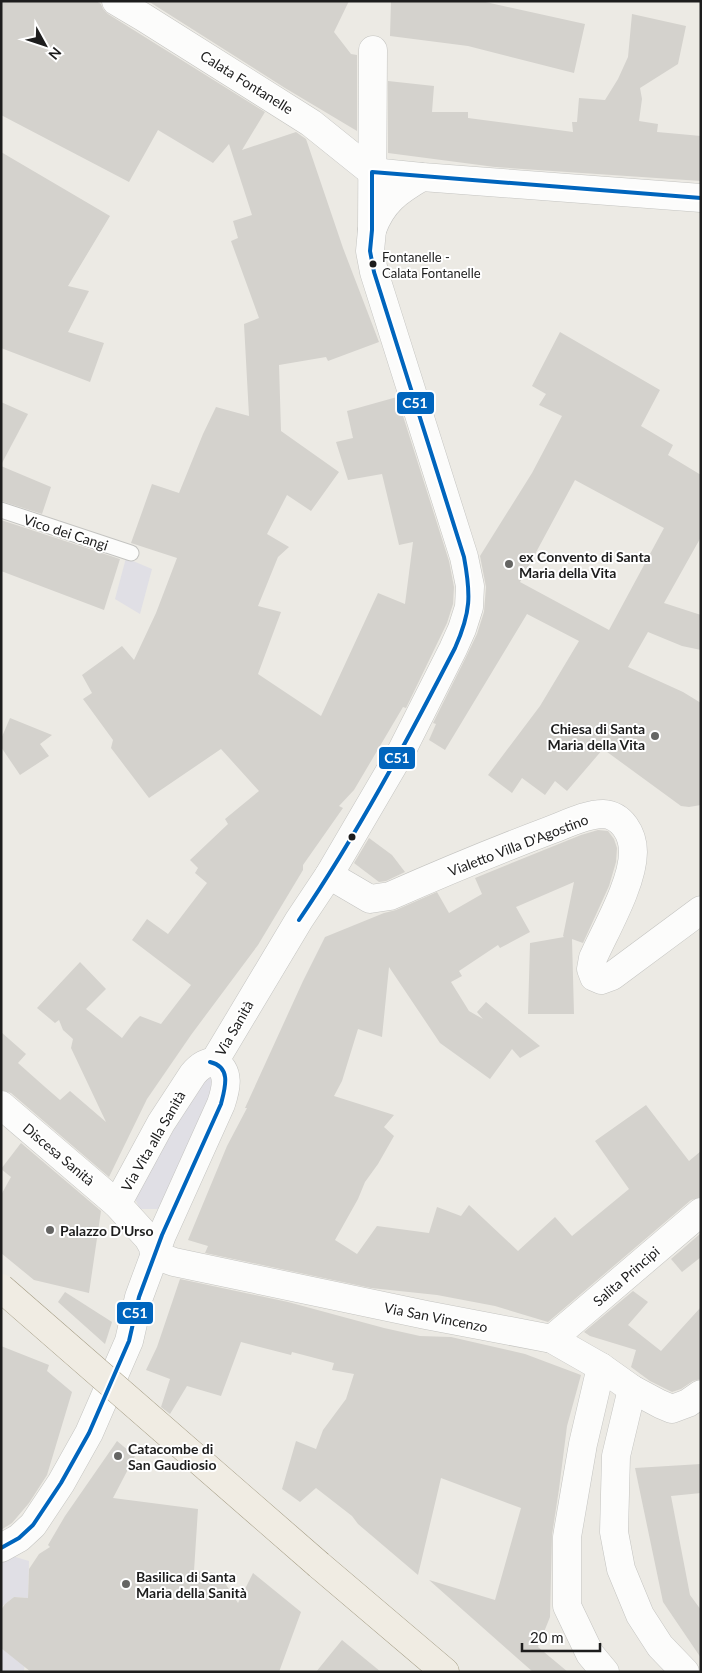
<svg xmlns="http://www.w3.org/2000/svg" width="702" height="1673" font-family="Lato,sans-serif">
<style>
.plaza{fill:#e0dfe5}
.building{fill:#d4d2cd;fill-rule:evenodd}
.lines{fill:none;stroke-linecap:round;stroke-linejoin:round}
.lane-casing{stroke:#c4c4c1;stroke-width:17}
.street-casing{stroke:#c4c4c1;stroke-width:29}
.primary-casing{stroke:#a29a81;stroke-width:29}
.lane{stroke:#fcfcfb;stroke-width:15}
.street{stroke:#fcfcfb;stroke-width:28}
.primary{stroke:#f0ece3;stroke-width:28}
.primary-bridge-casing{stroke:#a29a81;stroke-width:29;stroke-linecap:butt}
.primary-bridge{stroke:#f0ece3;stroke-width:28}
.bus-1-casing{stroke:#fff;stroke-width:8}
.bus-1{stroke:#0065bd;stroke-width:4}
.bus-dot{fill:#1d1d1d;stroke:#fff;stroke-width:2}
.poi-dot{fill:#656563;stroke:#fff;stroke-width:2}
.labels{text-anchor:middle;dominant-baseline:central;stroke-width:4;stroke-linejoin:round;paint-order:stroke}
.bus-label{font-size:13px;fill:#1d1d1d;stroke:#fff;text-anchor:start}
.street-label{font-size:14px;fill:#1d1d1d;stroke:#fff}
.poi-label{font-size:14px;font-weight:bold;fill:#1d1d1d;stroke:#fff;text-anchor:start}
.line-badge{stroke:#fff;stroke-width:2}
.badge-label{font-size:14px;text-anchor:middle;font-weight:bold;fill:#fff}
</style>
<rect width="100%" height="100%" fill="#eceae4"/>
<g class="plaza">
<polygon points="126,558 152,569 140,614 115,599"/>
<polygon points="207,1072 219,1079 159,1209 140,1209 134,1197"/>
<polygon points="1,1543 12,1556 29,1561 28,1598 14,1597 1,1607"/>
<polygon points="1,1648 25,1658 24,1672 1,1672"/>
</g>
<g class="building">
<polygon points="1,1 96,1 101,4 103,9 108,14 265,112 242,150 296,132 306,139 343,248 379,342 328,361 326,357 279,365 281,431 339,472 311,511 287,495 267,534 289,547 278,557 258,606 281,612 258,674 321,716 378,593 405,604 413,542 399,545 382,474 348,480 336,442 353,438 347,411 397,397 449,561 454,587 453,604 447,623 406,708 403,707 354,790 339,806 343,808 303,865 303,870 258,945 191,1035 147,1099 109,1177 11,1093 1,1090 1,1032 26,1054 18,1063 45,1087 60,1100 70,1091 106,1122 71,1048 73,1039 63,1030 59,1020 55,1023 37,1008 80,962 106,989 86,1009 122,1038 134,1022 140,1016 161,1024 191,985 132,940 147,919 168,934 207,883 195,873 198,868 190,860 228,824 225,819 259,791 221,749 149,798 111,748 113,740 83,699 92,693 82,675 122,646 134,660 156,613 177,558 131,543 152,484 179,493 203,434 216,407 249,416 244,324 259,318 231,241 238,238 233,221 252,215 229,144 213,163 158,130 129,182 1,115"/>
<polygon points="148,1 349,1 334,32 351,54 357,55 357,131 285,88"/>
<polygon points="391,1 481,1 585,24 574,73 468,46 390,36"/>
<polygon points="632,14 686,26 678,64 640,88 642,99 639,121 658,124 657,132 701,136 701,181 495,167 388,153 388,81 434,86 432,112 468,112 468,118 573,132 572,122 577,122 579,98 605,100 618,79 628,57"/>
<polygon points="1,152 110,216 68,286 89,291 68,332 104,343 90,382 1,348"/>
<path d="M560,332L660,390L641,426L673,445L668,455L701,475V537L664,603L701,615V650L682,646L648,632L628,667L683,692L701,703V805L689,807L681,806L603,749L567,791L555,781L545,795L522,778L512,793L488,775L540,706L579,641L527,614L445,750L429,740L436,724L433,723L467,655L477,634L484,612L486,587L480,556L532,473L562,416L539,405L546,394L532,386ZM575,480L664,528L609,630L520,582Z"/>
<polygon points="1,402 28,414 1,465"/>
<polygon points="1,466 51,487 42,514 1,501"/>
<polygon points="1,520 120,559 104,610 1,571"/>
<polygon points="10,718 52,735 40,744 49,756 20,775 1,747 1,739"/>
<polygon points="598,830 608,831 614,839 617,848 616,862 609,886 583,943 572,939 574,1014 528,1014 530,943 564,937 563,936 574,882 516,907 530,932 500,948 498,945 459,971 462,976 451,982 469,1011 483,1019 477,1012 486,1002 540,1046 520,1058 512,1049 490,1079 440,1043 389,967 382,1037 358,1029 342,1081 334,1096 394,1115 384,1127 394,1136 378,1164 365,1182 358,1199 335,1240 357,1254 377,1226 429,1233 437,1207 461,1216 469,1205 518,1251 555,1217 572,1236 629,1189 595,1141 646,1105 689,1161 701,1151 701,1197 691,1200 548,1322 495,1306 437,1295 371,1288 205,1253 208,1246 188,1240 227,1146 247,1108 245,1108 303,981 325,937 384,913 396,910 437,892 449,913 482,894 475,878 581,835"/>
<polygon points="369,838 392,855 405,872 386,881 379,882 354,863"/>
<polygon points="21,1143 101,1211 89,1293 34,1280 1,1253 1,1195 11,1177 1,1169"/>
<polygon points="701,1233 701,1257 682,1272 671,1259"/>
<polygon points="180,1279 288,1302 384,1328 420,1336 451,1337 525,1354 581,1375 567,1426 559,1489 552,1535 550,1617 538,1647 568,1672 533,1672 429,1580 495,1600 521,1508 441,1478 418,1575 358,1524 352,1516 316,1488 300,1502 282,1489 296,1441 316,1449 323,1430 346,1399 354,1374 332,1370 334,1363 292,1352 291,1355 241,1342 221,1396 187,1386 170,1414 161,1407 170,1379 146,1370 157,1347"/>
<polygon points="633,1291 648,1302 628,1325 661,1351 701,1307 701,1379 693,1381 681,1389 672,1392 650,1381 631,1367 636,1350 590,1336 584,1332"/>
<polygon points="65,1292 112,1322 105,1344 58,1302"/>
<polygon points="1,1346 49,1365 47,1371 72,1392 47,1475 29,1503 12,1523 1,1530"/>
<polygon points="117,1441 135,1456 113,1498 198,1509 194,1571 216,1573 221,1577 238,1603 253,1573 301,1612 279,1672 31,1672 1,1648 1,1610 5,1604 14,1597 28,1598 29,1569 39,1554 50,1547 48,1545 65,1516"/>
<polygon points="701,1464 701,1493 671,1496 690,1595 701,1610 701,1658 663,1602 635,1468"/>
<polygon points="342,1640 381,1672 316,1672"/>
</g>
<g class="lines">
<defs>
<polyline id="lane" points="1,510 131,553"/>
<g id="street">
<polyline points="116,1 143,17 311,123 372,172"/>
<polyline points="372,172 422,177 701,198"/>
<path d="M372,230C382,202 398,191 422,177"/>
<path d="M329,875L370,899L390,896C442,873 495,851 548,831C565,825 585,814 603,814C622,815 633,834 633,852C633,883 606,929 593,958L591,969L594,977L601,980L612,976L701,910"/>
<polyline points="214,1062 299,920 329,875 401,752 453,649 462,629 469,607 470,586 464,557 374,272 370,251 372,230 373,50"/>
<polyline points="1,1105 117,1204 148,1238 153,1247 154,1255"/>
<path d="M117,1204L161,1123L193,1074C198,1068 205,1062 214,1062"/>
<polyline points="154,1255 174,1262 426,1315 552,1339 601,1367 632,1389 660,1404 672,1409 688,1403 701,1394"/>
<polyline points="552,1339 701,1212"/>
<polyline points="601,1367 583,1444 567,1537 567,1606 590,1654 605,1672"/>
<polyline points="632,1389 616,1456 614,1532 621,1569 640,1615 660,1646 685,1672"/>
<path d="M1,1548L19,1538L33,1525L61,1483L89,1433L129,1341L139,1297L162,1235L221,1104C226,1089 231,1071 214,1062"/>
</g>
<polyline id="primary" points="319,1565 445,1672"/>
</defs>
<use href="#lane" class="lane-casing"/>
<use href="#street" class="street-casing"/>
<use href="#primary" class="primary-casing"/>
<use href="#lane" class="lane"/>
<use href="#street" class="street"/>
<use href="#primary" class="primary"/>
<defs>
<polyline id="primary-bridge" points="1,1288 319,1565"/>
</defs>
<use href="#primary-bridge" class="primary-bridge-casing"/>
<use href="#primary-bridge" class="primary-bridge"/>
<defs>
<g id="bus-1">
<path d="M299,920C358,833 407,741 455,648C471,612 471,595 464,557L374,272L370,251L372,230V172L701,198"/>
<path d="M1,1548L19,1538L33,1525L61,1483L89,1433L129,1341L139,1297L162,1235L221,1104C225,1088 232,1067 210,1062"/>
</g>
</defs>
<use href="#bus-1" class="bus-1-casing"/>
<use href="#bus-1" class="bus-1"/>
</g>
<g class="bus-dot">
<circle cx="373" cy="264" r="4.5"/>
<circle cx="352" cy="837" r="4.5"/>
</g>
<g class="poi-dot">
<circle cx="509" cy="564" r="5"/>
<circle cx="655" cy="736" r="5"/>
<circle cx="50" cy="1230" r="5"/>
<circle cx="118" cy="1456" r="5"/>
<circle cx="126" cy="1584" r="5"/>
</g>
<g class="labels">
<g class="bus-label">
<text x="382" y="257">Fontanelle -<tspan x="382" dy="16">Calata Fontanelle</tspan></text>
</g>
<g class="street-label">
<text transform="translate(247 82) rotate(32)">Calata Fontanelle</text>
<text transform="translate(66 532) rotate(18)">Vico dei Cangi</text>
<text transform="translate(518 845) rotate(-21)">Vialetto Villa D'Agostino</text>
<text transform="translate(234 1028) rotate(-60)">Via Sanità</text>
<text transform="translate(153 1141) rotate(-60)">Via Vita alla Sanità</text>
<text transform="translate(59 1154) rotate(40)">Discesa Sanità</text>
<text transform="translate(626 1276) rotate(-41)">Salita Principi</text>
<text transform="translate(436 1317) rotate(11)">Via San Vincenzo</text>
</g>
<g class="poi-label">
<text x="519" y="556">ex Convento di Santa<tspan x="519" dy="16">Maria della Vita</tspan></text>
<text x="645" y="728" text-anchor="end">Chiesa di Santa<tspan x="645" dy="16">Maria della Vita</tspan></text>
<text x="60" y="1230">Palazzo D'Urso</text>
<text x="128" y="1448">Catacombe di<tspan x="128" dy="16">San Gaudiosio</tspan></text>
<text x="136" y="1576">Basilica di Santa<tspan x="136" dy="16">Maria della Sanità</tspan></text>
</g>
</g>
<g class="line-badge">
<rect x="396" y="391" width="39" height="24" rx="5" fill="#0065bd"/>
<rect x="378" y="746" width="38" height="24" rx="5" fill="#0065bd"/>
<rect x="116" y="1301" width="38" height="24" rx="5" fill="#0065bd"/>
</g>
<g class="badge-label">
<text x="415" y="408">C51</text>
<text x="397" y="763">C51</text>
<text x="135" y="1318">C51</text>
</g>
<rect width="702" height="1673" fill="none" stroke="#1d1d1d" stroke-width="5"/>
<g transform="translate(45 45) rotate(130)" stroke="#ffffff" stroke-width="4" paint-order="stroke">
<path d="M0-4L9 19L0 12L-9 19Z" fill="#1d1d1d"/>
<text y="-8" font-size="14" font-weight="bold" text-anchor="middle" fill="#1d1d1d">N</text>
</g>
<path d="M522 1643v8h78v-8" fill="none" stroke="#1d1d1d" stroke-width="2.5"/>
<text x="530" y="1643" font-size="15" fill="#1d1d1d" stroke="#ffffff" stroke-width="4" paint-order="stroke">20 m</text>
</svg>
